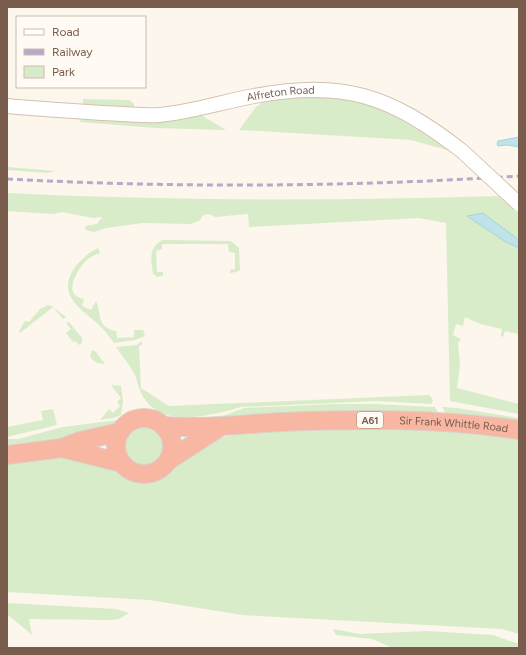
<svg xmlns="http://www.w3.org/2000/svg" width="526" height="655" font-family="Figtree,sans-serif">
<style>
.green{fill:#d8ecc9}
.water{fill:#bfe3e8;stroke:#a5d3da}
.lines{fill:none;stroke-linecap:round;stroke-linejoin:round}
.secondary-casing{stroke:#d6c0b0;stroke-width:16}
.highway-casing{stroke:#dad1cd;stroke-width:20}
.secondary{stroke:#fff;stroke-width:14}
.highway{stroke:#f7b7a3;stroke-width:18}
.rail{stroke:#b9a8c9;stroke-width:3;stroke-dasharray:6 4;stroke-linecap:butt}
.secondary-bridge-casing{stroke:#d6c0b0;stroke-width:16;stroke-linecap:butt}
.secondary-bridge{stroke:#fff;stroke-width:14}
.labels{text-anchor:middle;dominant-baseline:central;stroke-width:3;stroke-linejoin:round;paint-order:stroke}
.shield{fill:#fffaf3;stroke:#a28b7f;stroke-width:1}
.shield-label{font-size:10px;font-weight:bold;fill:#7a5c4d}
.street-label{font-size:11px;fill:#7a5c4d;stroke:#fffaf3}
</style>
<rect width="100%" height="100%" fill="#fdf6ec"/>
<g class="green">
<polygon points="336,95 399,113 454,152 411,140 239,130 256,107 267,99"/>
<polygon points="83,99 129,100 134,104 134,108 83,105"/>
<polygon points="201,115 226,130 156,128 80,122 81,119 148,123"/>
<polygon points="7,167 56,171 48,173 7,170"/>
<path d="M7,193C170,201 335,201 498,196L519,212V334L505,331L503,337L501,336L502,329L480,324L465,317L463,326L456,324L453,335L461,339L458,343L460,365L457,388L519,404V414L450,401L446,223L419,218L249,227L248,214L215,217C209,213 203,213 200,220L191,224L143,223L106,228L94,232L86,230L85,226L97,224L102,217L93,218L62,212L53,214L7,211Z"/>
<path d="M162,240L231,241L239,248L240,270L236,272L230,273V270L235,269V253L229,252L228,244H162V249L156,251L157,272H163V276L157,277L153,274C151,261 148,248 162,240Z"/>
<path d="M98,248L100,253C95,255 89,257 86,261C79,267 67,287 75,295C77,297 81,298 84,299L82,306L91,310L96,301C102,315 96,327 116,331L117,338L134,337V330H143L145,336L135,340L114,343C109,336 104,330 98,324C80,308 55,294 76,266C82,259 89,252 98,248Z"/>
<polygon points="48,305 53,307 66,317 63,319 53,307 20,333 19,331 25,321 29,322 40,309"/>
<polygon points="69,322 82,338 82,343 79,345 75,341 73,342 66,333 71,329 66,323"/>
<path d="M142,341V345L139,346L141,388L169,406L429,395L433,400L432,404L376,401L241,407C213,415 163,429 144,398C139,391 138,383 135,375C130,365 122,356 116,347L137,345Z"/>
<path d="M92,350L96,352L105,364C98,363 94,363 90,356Z"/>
<polygon points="111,385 121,386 123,402 121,415 114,418 100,420 109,409 113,413 120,406 117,402 121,398"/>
<polygon points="335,404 374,404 435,407 439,414 203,418 226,415 244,408"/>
<polygon points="442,407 457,408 519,418 519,423 452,415 446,413"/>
<polygon points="53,409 57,425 7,437 7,427 43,420 41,411"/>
<path d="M118,420C106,441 30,440 7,445V439H18L63,427Z"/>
<circle cx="143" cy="446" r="20"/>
<polygon points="412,428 519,438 519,634 502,629 242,615 149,600 7,592 7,464 59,457 72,458 113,468 132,479 149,480 163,476 189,454 215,440 243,431"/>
<polygon points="7,603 116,609 129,613 119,619 113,620 29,619 32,635 7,614"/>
<polygon points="333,629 360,634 427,631 493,635 519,644 519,648 393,648 372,639 336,635"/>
</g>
<g class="water">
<polygon points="519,137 519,147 507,145 498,146 497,144 498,141"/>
<polygon points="483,213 519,240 519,248 506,242 467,216"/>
</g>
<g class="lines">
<defs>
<g id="secondary">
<path id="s1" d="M7,106C39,109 72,111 104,113C122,114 141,116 159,115C191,112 222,102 254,96C344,79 391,96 462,151"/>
</g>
<g id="highway">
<circle cx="144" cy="446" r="28"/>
<path id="s2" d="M163,426C203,429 242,424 282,422C361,419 440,418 519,430"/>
<polyline points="62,448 122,463"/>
<polyline points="7,455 62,448 80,441 120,432"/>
<polyline points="169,460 220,427"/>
</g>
</defs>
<use href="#secondary" class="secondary-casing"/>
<use href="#highway" class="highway-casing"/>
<use href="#secondary" class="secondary"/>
<use href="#highway" class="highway"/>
<path class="rail" d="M7,179C177,188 349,187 519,176"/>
<defs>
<polyline id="secondary-bridge" points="462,151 519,204"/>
</defs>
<use href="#secondary-bridge" class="secondary-bridge-casing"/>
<use href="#secondary-bridge" class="secondary-bridge"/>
</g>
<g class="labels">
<rect class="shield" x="357" y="412" width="26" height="16" rx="3"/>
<g class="shield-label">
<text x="370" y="420">A61</text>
</g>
<g class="street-label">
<text stroke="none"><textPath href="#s1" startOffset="276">Alfreton Road</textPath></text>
<text stroke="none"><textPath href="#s2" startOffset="291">Sir Frank Whittle Road</textPath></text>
</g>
</g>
<rect width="526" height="655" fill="none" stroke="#7a5c4d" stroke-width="16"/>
<rect x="16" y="16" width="130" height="72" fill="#fffaf3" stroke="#cabbb1"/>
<rect x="24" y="29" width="20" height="6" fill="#ffffff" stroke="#cabbb1"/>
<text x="52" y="36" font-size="12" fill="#7a5c4d">Road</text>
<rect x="24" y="49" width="20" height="6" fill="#b9a8c9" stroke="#cabbb1"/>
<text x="52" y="56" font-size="12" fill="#7a5c4d">Railway</text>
<rect x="24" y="66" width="20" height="12" fill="#d8ecc9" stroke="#cabbb1"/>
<text x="52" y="76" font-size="12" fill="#7a5c4d">Park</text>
</svg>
